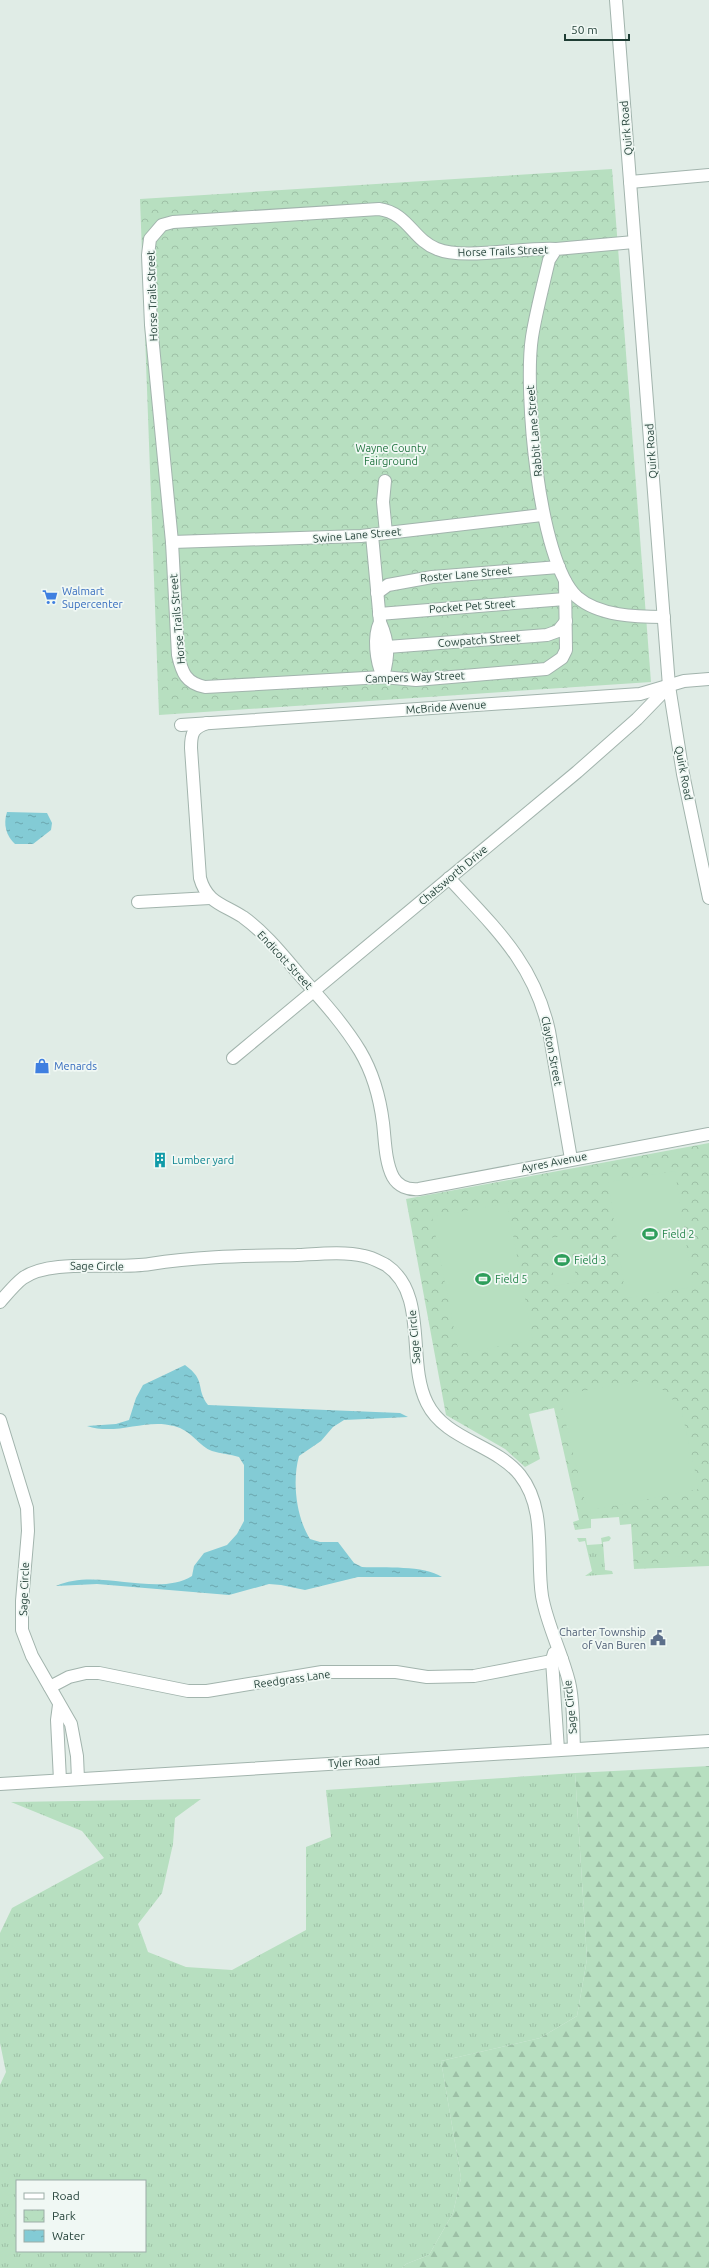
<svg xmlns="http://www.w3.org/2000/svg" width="709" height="2268" font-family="Ubuntu,sans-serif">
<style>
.grass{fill:url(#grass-tufts);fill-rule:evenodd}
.forest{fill:url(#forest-firs)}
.park{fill:url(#park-crowns)}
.pitch{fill:#b7dfc0}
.water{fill:url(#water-ripples)}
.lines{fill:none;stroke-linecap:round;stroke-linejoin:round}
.minor-casing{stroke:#a2b4ad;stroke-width:14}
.minor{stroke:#fff;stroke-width:12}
.labels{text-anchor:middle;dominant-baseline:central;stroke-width:3.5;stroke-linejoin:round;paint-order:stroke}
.street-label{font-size:11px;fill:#1f3d34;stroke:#f0f8f4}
.park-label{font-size:11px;fill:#267743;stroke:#f0f8f4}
.shop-label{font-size:11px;fill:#366cbe;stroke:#f0f8f4;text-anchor:start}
.culture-label{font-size:11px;fill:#0d838f;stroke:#f0f8f4;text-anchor:start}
.leisure-label{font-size:11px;fill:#27864d;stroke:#f0f8f4;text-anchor:start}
.service-label{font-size:11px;fill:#4e5e75;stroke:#f0f8f4;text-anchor:end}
</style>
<defs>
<pattern id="grass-tufts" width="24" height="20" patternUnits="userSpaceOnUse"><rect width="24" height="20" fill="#b7dfc0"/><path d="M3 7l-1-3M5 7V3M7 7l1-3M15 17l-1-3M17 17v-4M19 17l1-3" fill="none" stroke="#9dc0a6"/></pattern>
<pattern id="forest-firs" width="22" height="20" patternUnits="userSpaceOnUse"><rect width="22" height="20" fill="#b7dfc0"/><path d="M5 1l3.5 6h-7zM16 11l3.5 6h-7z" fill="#9dc0a6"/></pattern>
<pattern id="park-crowns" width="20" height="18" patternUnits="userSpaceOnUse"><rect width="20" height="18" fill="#b7dfc0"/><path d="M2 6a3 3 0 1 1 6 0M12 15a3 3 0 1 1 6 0" fill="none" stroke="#9dc0a6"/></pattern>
<pattern id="water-ripples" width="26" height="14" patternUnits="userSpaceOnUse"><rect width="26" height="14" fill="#83cbd5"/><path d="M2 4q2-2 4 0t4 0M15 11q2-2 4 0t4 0" fill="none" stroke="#6ba6ae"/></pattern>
</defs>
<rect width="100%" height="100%" fill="#e0ece6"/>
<g class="grass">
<polygon points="609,1536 611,1538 609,1541 603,1542 605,1570 612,1571 613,1574 585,1576 592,1571 585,1541 579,1542 577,1538 586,1538 587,1545 602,1544 601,1538"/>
<path d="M575,1773L587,1959L577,2016L540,2038L441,2061L461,2178L453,2213L429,2255L406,2264L402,2268H0V2085L6,2072L0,2043V1933L12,1908L104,1858L82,1831L11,1802L201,1799L175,1818L173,1844L162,1893L138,1924L148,1952L186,1967L232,1970L306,1930V1847L331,1837L326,1790ZM17,2181H145V2251H17Z"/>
</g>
<polygon class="forest" points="709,1766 709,2268 402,2268 406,2264 429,2255 453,2213 461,2178 441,2061 540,2038 577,2016 587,1959 575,1773"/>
<g class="park">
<polygon points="612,169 651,682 159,715 140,199"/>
<polygon points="709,1143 709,1566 634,1569 631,1524 620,1525 619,1517 591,1519 591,1528 575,1530 573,1522 579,1520 554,1408 529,1414 540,1459 525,1467 505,1449 446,1415 406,1199"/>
</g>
<g class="pitch">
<polygon points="675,1171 693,1287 626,1298 608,1182"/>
<polygon points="507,1203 533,1340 459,1354 432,1217"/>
<polygon points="569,1236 577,1282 555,1286 547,1238"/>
<polygon points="641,1381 663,1390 681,1408 699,1489 592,1510 586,1506 559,1395"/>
<polygon points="684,1556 685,1566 659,1568 659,1557"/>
</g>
<g class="water">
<path d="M7,812L47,813L52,823L51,830L33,844H15C6,836 3,824 7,812Z"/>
<path d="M185,1365C207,1381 195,1388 208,1405L400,1413L408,1417L344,1420L333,1427L321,1441L299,1456C292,1481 296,1517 310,1539L320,1542H338L354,1563L362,1567C384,1568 424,1565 442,1577H358L305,1590L281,1585L269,1584L229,1595L97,1584L56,1586C97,1567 157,1598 192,1576L194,1566L204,1553L227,1545L237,1534L244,1521V1465L239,1457C230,1454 221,1454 212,1451C200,1447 191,1430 174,1426C145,1418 117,1436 87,1426L116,1424L129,1420L136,1398L143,1385Z"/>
</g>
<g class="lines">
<defs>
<g id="minor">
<polyline points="616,0 669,686 683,774 709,898"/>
<polyline points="630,182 709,175"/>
<path d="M634,242L556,249L549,260C543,286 536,312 532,337C524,389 538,561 577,597C599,616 636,617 664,617"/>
<path d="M556,249C524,247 463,260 437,249C413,240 408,213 379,209L173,222L162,225L150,239L148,255L151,325L172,542L178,655C182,673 186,683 205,687L383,677L416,680L546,669L562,658L566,650L565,581"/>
<polyline points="385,481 383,502 386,533"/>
<path d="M372,535L380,622C389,643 389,655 383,677"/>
<polyline points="172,542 361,536 542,515"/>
<polyline points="377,593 388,585 432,577 559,567"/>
<polyline points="379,614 565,599"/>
<path d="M380,622C373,637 376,661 383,677"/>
<polyline points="387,647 547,635 558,631 566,621"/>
<path d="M207,723C193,728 191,733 191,748L200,878C207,903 223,904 243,917C264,932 281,953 298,973C320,998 343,1023 360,1051C373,1073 380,1099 383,1123C385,1139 385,1162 393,1177C398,1186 408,1190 419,1189L709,1134"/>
<polyline points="181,725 640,694 684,681 709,679"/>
<path d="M449,878C495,928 534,963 549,1031L571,1159"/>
<polyline points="138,902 210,898"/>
<polyline points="233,1058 577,772 637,719 669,686"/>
<path d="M0,1302C7,1294 15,1284 23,1278C51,1258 114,1270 150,1264C199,1256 247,1256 297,1255C317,1254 345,1251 364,1256C371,1257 380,1262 386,1265C429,1294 406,1362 427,1403C445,1440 495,1444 520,1475C547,1509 536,1557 542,1596C547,1625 562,1653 569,1682C574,1703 573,1728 574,1749"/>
<polyline points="0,1420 27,1508 28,1531 22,1601 22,1630 32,1656 71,1724 77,1756 78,1779"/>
<polyline points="554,1653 552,1660 558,1750"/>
<polyline points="50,1687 69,1677 86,1673 99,1673 188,1691 207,1691 322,1672 396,1672 427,1677 474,1676 562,1659"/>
<polyline points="59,1705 57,1720 60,1780"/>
<polyline points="0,1784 709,1741"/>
</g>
</defs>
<use href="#minor" class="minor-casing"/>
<use href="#minor" class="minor"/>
</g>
<defs>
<symbol id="supermarket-bare" viewBox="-9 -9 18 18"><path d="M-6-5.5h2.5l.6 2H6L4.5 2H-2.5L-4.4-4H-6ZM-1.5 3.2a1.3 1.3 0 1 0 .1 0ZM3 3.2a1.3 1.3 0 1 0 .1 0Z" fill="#3f7fe0" stroke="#f0f8f4" stroke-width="2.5" paint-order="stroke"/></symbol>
<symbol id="shop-bare" viewBox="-9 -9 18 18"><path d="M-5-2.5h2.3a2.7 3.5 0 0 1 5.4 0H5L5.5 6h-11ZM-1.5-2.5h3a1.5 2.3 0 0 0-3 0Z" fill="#3f7fe0" stroke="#f0f8f4" stroke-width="2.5" paint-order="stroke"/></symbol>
<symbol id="building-bare" viewBox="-9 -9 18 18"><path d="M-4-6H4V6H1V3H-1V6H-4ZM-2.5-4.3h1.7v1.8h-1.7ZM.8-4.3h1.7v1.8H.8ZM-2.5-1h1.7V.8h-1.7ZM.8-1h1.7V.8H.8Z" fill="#0f9aa8" stroke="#f0f8f4" stroke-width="2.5" paint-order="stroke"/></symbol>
<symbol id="stadium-bare" viewBox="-9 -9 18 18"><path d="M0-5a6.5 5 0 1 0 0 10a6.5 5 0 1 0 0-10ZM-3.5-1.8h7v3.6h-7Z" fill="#2e9e5b" stroke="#f0f8f4" stroke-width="2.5" paint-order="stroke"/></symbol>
<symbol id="civic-bare" viewBox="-9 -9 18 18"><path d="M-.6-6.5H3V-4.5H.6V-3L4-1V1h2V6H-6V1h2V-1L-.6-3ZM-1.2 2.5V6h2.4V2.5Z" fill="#5c6f8a" stroke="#f0f8f4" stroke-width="2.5" paint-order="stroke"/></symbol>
</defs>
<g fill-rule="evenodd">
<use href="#supermarket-bare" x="39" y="586" width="22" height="22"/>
<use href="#shop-bare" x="31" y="1055" width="22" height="22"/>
<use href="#building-bare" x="149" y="1149" width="22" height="22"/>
<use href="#stadium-bare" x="639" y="1223" width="22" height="22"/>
<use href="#stadium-bare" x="551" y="1249" width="22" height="22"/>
<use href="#stadium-bare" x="472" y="1268" width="22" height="22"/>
<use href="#civic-bare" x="647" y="1627" width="22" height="22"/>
</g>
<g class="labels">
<g class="street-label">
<text transform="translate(626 128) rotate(-95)">Quirk Road</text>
<text transform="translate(503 251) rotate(-2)">Horse Trails Street</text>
<text transform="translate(152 296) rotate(-92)">Horse Trails Street</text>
<text transform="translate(534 431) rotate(-95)">Rabbit Lane Street</text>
<text transform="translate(651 451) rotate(-94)">Quirk Road</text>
<text transform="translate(357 535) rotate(-5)">Swine Lane Street</text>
<text transform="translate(466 574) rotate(-5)">Roster Lane Street</text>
<text transform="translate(472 606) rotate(-4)">Pocket Pet Street</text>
<text transform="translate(177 619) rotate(-95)">Horse Trails Street</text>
<text transform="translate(479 640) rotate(-4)">Cowpatch Street</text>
<text transform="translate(415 677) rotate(-2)">Campers Way Street</text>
<text transform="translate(446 707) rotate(-4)">McBride Avenue</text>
<text transform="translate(684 773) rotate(79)">Quirk Road</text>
<text transform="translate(453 875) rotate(-40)">Chatsworth Drive</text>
<text transform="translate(285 960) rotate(47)">Endicott Street</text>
<text transform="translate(552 1051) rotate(79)">Clayton Street</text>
<text transform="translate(554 1162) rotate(-11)">Ayres Avenue</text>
<text transform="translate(97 1266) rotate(1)">Sage Circle</text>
<text transform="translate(414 1337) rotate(-95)">Sage Circle</text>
<text transform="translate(24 1589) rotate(-88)">Sage Circle</text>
<text transform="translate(292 1679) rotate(-8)">Reedgrass Lane</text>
<text transform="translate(570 1707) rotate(-96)">Sage Circle</text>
<text transform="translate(354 1762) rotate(-3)">Tyler Road</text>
</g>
<g class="park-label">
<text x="391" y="448">Wayne County<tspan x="391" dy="13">Fairground</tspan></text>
</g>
<g class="shop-label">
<text x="62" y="591">Walmart<tspan x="62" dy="13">Supercenter</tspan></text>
<text x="54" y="1066">Menards</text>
</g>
<g class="culture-label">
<text x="172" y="1160">Lumber yard</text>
</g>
<g class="leisure-label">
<text x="662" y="1234">Field 2</text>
<text x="574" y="1260">Field 3</text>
<text x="495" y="1279">Field 5</text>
</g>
<g class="service-label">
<text x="646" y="1632">Charter Township<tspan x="646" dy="13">of Van Buren</tspan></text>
</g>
</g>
<rect x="16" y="2180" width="130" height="72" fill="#f0f8f4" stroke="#9cada7"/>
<rect x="24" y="2193" width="20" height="6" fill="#ffffff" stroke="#9cada7"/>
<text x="52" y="2200" font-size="12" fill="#1f3d34">Road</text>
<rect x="24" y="2210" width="20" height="12" fill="url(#park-crowns)" stroke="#9cada7"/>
<text x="52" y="2220" font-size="12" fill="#1f3d34">Park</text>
<rect x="24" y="2230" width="20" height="12" fill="url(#water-ripples)" stroke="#9cada7"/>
<text x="52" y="2240" font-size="12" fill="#1f3d34">Water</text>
<path d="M565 34v6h64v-6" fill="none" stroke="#1f3d34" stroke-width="2"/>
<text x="571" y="34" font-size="12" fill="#1f3d34" stroke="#f0f8f4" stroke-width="3" paint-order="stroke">50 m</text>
</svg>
